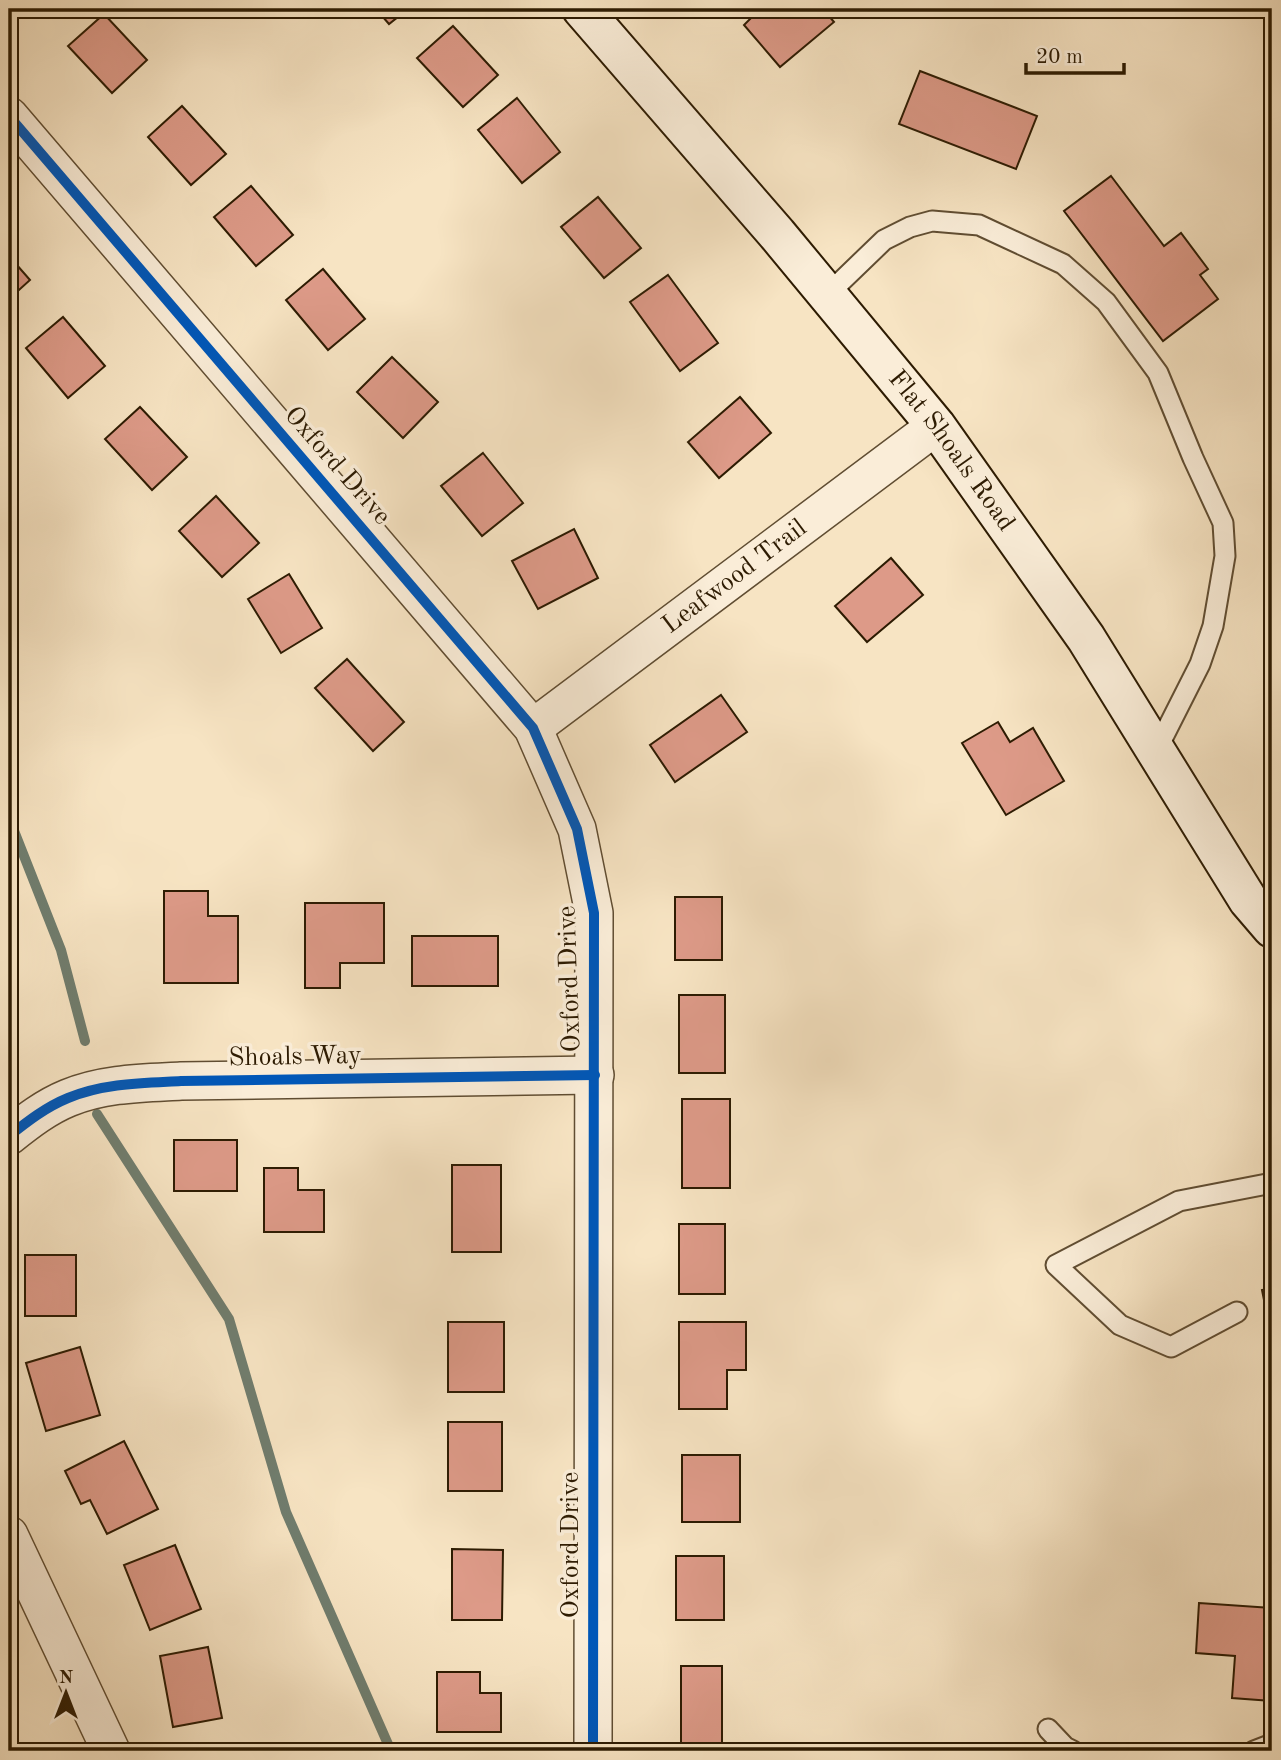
<svg xmlns="http://www.w3.org/2000/svg" width="1281" height="1760" font-family="'Old Standard TT',serif">
<style>
.lines{fill:none;stroke-linecap:round;stroke-linejoin:round}
.stream{stroke:#707d6e;stroke-width:10}
.building{fill:#dd9a88;stroke:#2d1b02;stroke-width:2}
.service-casing{stroke:#604d32;stroke-width:23}
.minor-casing{stroke:#604d32;stroke-width:40}
.secondary-casing{stroke:#2d1b02;stroke-width:42}
.service{stroke:#faedd8;stroke-width:19}
.minor{stroke:#faedd8;stroke-width:37}
.secondary{stroke:#faedd8;stroke-width:38}
.cycleway-casing{stroke:#faedd8;stroke-width:15}
.cycleway{stroke:#0057b8;stroke-width:10}
.labels{text-anchor:middle;dominant-baseline:central;stroke-width:7;stroke-linejoin:round;paint-order:stroke}
.street-label{font-size:26px;fill:#2d1b02;stroke:#faedd8}
</style>
<rect width="100%" height="100%" fill="#f7e4c3"/>
<filter id="stains"><feTurbulence type="fractalNoise" baseFrequency=".00286" numOctaves="4"/><feColorMatrix values="0 0 0 0 .2 0 0 0 0 .09 0 0 0 0 .02 0 0 0 .5 -.17"/></filter>
<radialGradient id="worn" r=".72"><stop offset=".6" stop-color="#630" stop-opacity="0"/><stop offset="1" stop-color="#630" stop-opacity=".3"/></radialGradient>
<g class="lines">
<g class="stream">
<polyline points="9,818 61,950 85,1041"/>
<polyline points="97,1114 229,1319 286,1512 391,1751"/>
</g>
</g>
<g class="building">
<polygon points="376,9 408,9 389,24"/>
<polygon points="760,9 823,9 834,22 780,67 744,25"/>
<polygon points="104,14 147,60 112,93 68,46"/>
<polygon points="453,26 498,75 463,107 417,58"/>
<polygon points="920,71 1037,116 1016,169 899,124"/>
<polygon points="517,98 560,152 522,183 478,130"/>
<polygon points="182,106 226,154 191,185 148,137"/>
<polygon points="1111,176 1164,246 1181,233 1208,269 1200,275 1218,299 1163,341 1064,211"/>
<polygon points="251,186 293,235 256,266 214,217"/>
<polygon points="598,197 641,248 604,278 561,227"/>
<polygon points="9,256 30,280 9,299"/>
<polygon points="323,269 365,319 328,350 286,300"/>
<polygon points="668,275 718,343 680,371 630,302"/>
<polygon points="63,317 105,366 68,398 26,348"/>
<polygon points="392,357 438,402 403,438 357,392"/>
<polygon points="740,397 771,433 719,478 688,442"/>
<polygon points="140,407 187,457 152,490 105,439"/>
<polygon points="483,453 523,503 482,536 441,486"/>
<polygon points="216,496 259,543 222,577 179,531"/>
<polygon points="574,529 598,578 538,609 512,561"/>
<polygon points="891,558 923,595 867,642 835,606"/>
<polygon points="289,574 322,628 281,653 248,599"/>
<polygon points="347,659 404,722 373,751 315,688"/>
<polygon points="721,695 747,732 675,782 650,745"/>
<polygon points="998,722 1010,742 1033,728 1064,781 1006,815 962,743"/>
<polygon points="164,891 208,891 208,916 238,916 238,983 164,983"/>
<rect x="675" y="897" width="47" height="63"/>
<polygon points="305,903 384,903 384,963 340,963 340,988 305,988"/>
<rect x="412" y="936" width="86" height="50"/>
<rect x="679" y="995" width="46" height="78"/>
<rect x="682" y="1099" width="48" height="89"/>
<rect x="174" y="1140" width="63" height="51"/>
<rect x="452" y="1165" width="49" height="87"/>
<polygon points="264,1168 298,1168 298,1190 324,1190 324,1232 264,1232"/>
<rect x="679" y="1224" width="46" height="70"/>
<rect x="25" y="1255" width="51" height="61"/>
<polygon points="1272,1288 1272,1340 1262,1290"/>
<rect x="448" y="1322" width="56" height="70"/>
<polygon points="679,1322 746,1322 746,1370 727,1370 727,1409 679,1409"/>
<polygon points="80,1347 100,1415 46,1431 26,1363"/>
<rect x="448" y="1422" width="54" height="69"/>
<polygon points="124,1441 158,1509 107,1534 90,1500 81,1504 65,1471"/>
<rect x="682" y="1455" width="58" height="67"/>
<polygon points="175,1545 201,1609 150,1630 124,1565"/>
<polygon points="452,1549 503,1550 502,1620 452,1620"/>
<rect x="676" y="1556" width="48" height="64"/>
<polygon points="1199,1603 1272,1608 1272,1701 1232,1698 1235,1656 1196,1653"/>
<polygon points="208,1647 222,1718 173,1727 160,1656"/>
<rect x="681" y="1666" width="41" height="85"/>
<polygon points="437,1672 480,1672 480,1693 501,1693 501,1732 437,1732"/>
</g>
<g class="lines">
<defs>
<g id="service">
<polyline points="827,295 884,240 910,227 932,221 979,225 1063,264 1106,302 1158,373 1193,458 1223,523 1225,556 1213,626 1200,664 1156,751"/>
<polyline points="1237,1312 1171,1347 1120,1325 1056,1265 1179,1201 1272,1183"/>
<polyline points="1048,1729 1065,1747 1073,1751"/>
<polyline points="1254,1751 1272,1744"/>
</g>
<g id="minor">
<polyline points="9,116 533,728 577,829 594,913 593,1751"/>
<path id="s1" d="M533,728L936,426"/>
<path d="M9,1136C28,1121 46,1107 68,1098C104,1083 144,1083 181,1081L595,1075"/>
<polyline points="9,1535 111,1751"/>
</g>
<g id="secondary">
<path id="s2" d="M582,9L777,234L936,426L1086,638L1248,900L1272,928"/>
</g>
</defs>
<use href="#service" class="service-casing"/>
<use href="#minor" class="minor-casing"/>
<use href="#secondary" class="secondary-casing"/>
<use href="#service" class="service"/>
<use href="#minor" class="minor"/>
<use href="#secondary" class="secondary"/>
<defs>
<g id="cycleway">
<polyline points="9,116 533,728 577,829 594,913 593,1751"/>
<path d="M9,1136C28,1121 46,1107 68,1098C104,1083 144,1083 181,1081L595,1075"/>
</g>
</defs>
<use href="#cycleway" class="cycleway-casing"/>
<use href="#cycleway" class="cycleway"/>
</g>
<g class="labels">
<g class="street-label">
<text stroke="none"><textPath href="#s2" startOffset="576">Flat Shoals Road</textPath></text>
<text transform="translate(337 466) rotate(49)">Oxford Drive</text>
<text stroke="none"><textPath href="#s1" startOffset="252">Leafwood Trail</textPath></text>
<text transform="translate(570 979) rotate(-92)">Oxford Drive</text>
<text transform="translate(295 1057) rotate(-1)">Shoals Way</text>
<text transform="translate(571 1545) rotate(-90)">Oxford Drive</text>
</g>
</g>
<rect width="1281" height="1760" fill="none" stroke="#f7e4c3" stroke-width="35"/>
<rect x="10" y="10" width="1260" height="1739" fill="none" stroke="#2d1b02" stroke-width="3.5"/>
<rect x="18" y="18" width="1246" height="1725" fill="none" stroke="#2d1b02" stroke-width="2"/>
<g transform="translate(66 1693)" stroke="#faedd8" stroke-width="5" paint-order="stroke">
<path d="M0-5L12 26L0 18L-12 26Z" fill="#2d1b02"/>
<text y="-10" font-size="19" font-weight="bold" text-anchor="middle" fill="#2d1b02">N</text>
</g>
<path d="M1026 63v10h98v-10" fill="none" stroke="#2d1b02" stroke-width="3.5"/>
<text x="1036" y="63" font-size="21" fill="#2d1b02" stroke="#faedd8" stroke-width="5" paint-order="stroke">20 m</text>
<rect width="100%" height="100%" filter="url(#stains)"/>
<rect width="100%" height="100%" fill="url(#worn)"/>
</svg>
